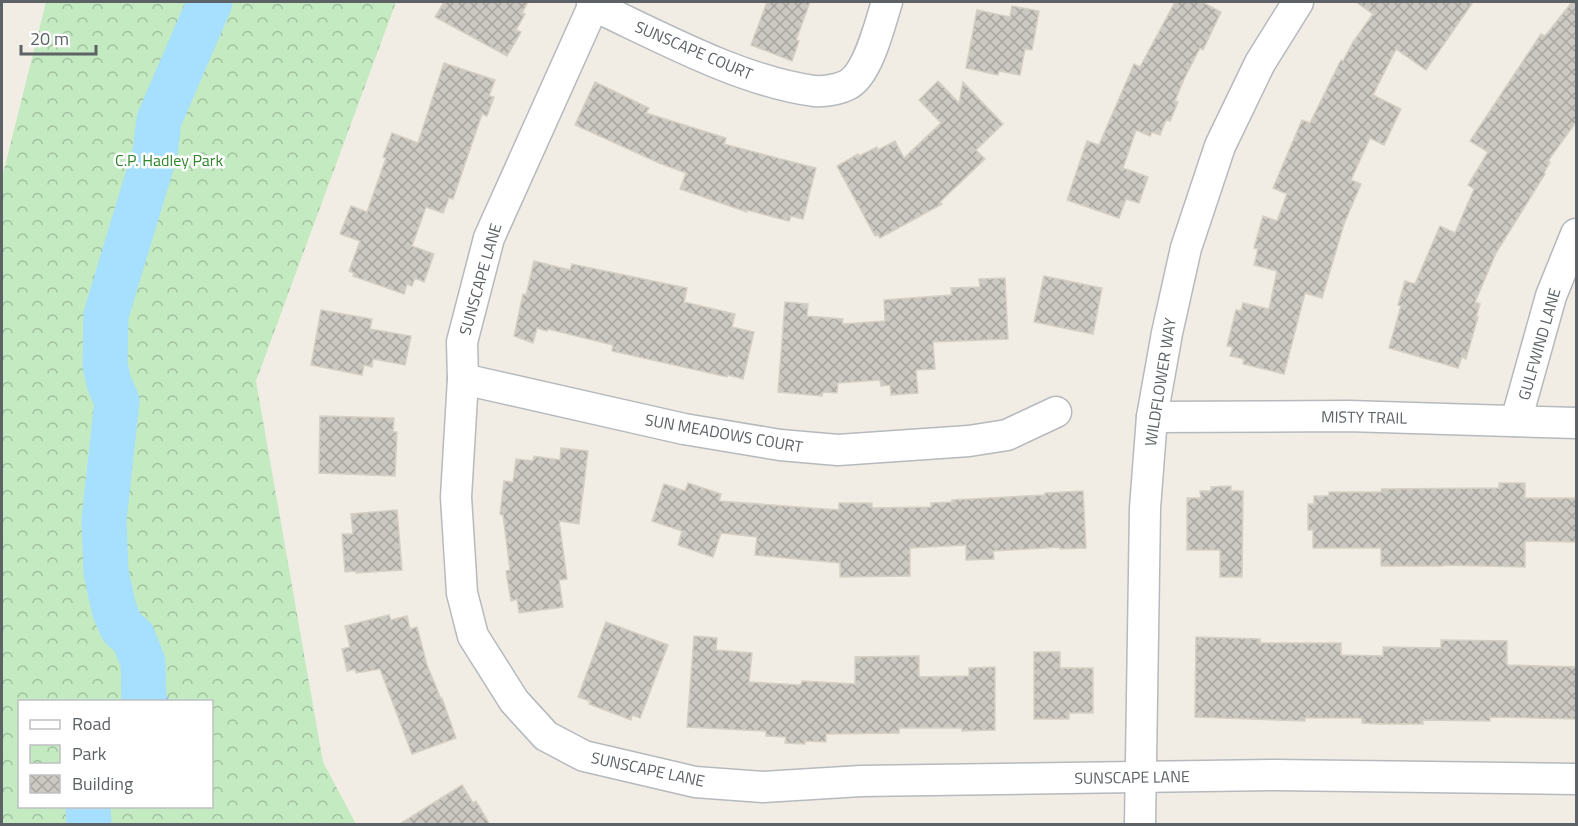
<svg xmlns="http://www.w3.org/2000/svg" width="1578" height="826" font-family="'Titillium Web',sans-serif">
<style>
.park{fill:url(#park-crowns);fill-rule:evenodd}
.water{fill:url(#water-waves)}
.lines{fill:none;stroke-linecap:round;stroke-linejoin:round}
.river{stroke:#a7dfff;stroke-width:45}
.building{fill:url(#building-cross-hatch);stroke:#d6cfc3;stroke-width:1.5}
.street-casing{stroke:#b6b9bd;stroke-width:33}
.street{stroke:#fff;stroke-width:30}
.labels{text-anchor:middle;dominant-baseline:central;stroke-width:5;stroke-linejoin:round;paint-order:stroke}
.street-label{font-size:16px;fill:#5d6267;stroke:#fff}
.park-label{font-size:16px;fill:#30862d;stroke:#fff}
</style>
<defs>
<pattern id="park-crowns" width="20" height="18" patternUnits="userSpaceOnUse" patternTransform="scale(1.5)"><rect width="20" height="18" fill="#c3eac0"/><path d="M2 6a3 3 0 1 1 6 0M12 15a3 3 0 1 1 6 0" fill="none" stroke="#a2c1a0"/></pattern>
<pattern id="water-waves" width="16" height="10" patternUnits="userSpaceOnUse" patternTransform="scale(1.5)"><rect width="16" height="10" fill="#a7dfff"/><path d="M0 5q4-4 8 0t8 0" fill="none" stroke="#8bb8d2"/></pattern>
<pattern id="building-cross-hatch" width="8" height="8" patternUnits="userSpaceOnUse" patternTransform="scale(1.5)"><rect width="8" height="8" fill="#ccc8c2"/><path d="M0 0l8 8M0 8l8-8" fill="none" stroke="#a9a6a1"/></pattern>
</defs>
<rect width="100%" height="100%" fill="#f1ede5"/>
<path class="park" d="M46,2H396L256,381L323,762L356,824H2V178ZM20,702H212V806H20Z"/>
<polygon class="water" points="144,683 157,683 169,699 175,701 134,701"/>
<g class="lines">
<g class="river">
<polyline points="144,702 143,662 133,637 122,628 114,609 106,572 104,520 117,401 109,383 105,365 106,315 155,153 159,120 210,2"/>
<polyline points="88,806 89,824"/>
</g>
</g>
<g class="building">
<polygon points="444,2 528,2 522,13 525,14 516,30 521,32 507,56 435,17"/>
<polygon points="767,2 810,2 796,40 799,41 792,61 751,45"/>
<polygon points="1175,2 1202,2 1221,12 1203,50 1200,48 1184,79 1175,101 1178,102 1170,121 1166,120 1160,135 1152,132 1150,136 1136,130 1123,168 1148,177 1139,203 1126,199 1119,218 1067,200 1087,141 1099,145 1134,64 1140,67"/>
<polygon points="1356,2 1473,2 1426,70 1396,49 1373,95 1401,109 1384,145 1370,138 1351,180 1361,184 1344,224 1322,298 1305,293 1284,374 1243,364 1244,359 1230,356 1233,347 1227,346 1236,310 1241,311 1243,303 1269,309 1277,271 1254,265 1258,249 1254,248 1263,216 1277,221 1287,194 1273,188 1302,120 1310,123 1341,60 1343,61 1353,42 1373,14"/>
<polygon points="1572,2 1576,2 1576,122 1548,161 1550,162 1544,173 1545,174 1496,253 1475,302 1480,304 1476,317 1478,317 1466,359 1462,357 1458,368 1389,348 1401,306 1398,305 1405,281 1415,284 1440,226 1455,233 1474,189 1468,185 1488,152 1470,141 1541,34 1545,36"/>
<polygon points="1012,6 1039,11 1032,50 1025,49 1020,75 999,71 998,75 966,68 977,10 1010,17"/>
<polygon points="444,63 495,80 489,96 494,97 487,116 482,114 453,199 449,198 443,213 426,207 412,246 434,254 424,282 415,278 412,286 407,284 404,294 353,276 354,273 349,271 360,241 340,234 351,206 367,212 386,158 383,157 392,133 418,143"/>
<polygon points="938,81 959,103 963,82 1003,124 976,150 985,159 940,202 942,204 880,238 878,235 875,236 837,166 858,154 859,156 877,147 878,150 895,141 904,158 941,123 919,100"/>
<polygon points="595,82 649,108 646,113 726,138 724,144 816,168 803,219 791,216 789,221 747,210 747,212 680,189 686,173 659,163 575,125"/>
<polygon points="534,261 570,270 572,264 687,288 684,302 735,314 732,327 754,332 743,379 728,375 727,377 612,351 613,345 548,329 547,331 537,328 533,343 514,336 523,294 526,295"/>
<polygon points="1044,276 1102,288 1093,334 1034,322"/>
<polygon points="1005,278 1008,339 933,342 935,369 916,370 918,393 891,395 890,385 881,386 880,380 838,383 837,393 823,392 822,396 778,392 785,302 808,304 807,316 843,319 842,324 885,321 884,300 952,295 951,288 980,287 979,279"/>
<polygon points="321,310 372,319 370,329 411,336 405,365 373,359 372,367 364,365 362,375 311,365"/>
<polygon points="320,416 394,418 393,432 397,432 395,476 319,473"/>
<polygon points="561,448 588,451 579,524 559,521 567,579 559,580 563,607 519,613 517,599 511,601 506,571 510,570 503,515 500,514 504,481 513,482 516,459 533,461 534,456 560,460"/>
<polygon points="688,483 721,494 719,501 839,510 839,503 872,503 872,508 931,507 931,503 952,502 952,500 1045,495 1045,493 1083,491 1086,548 1060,549 1060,547 993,551 994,559 966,560 966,545 910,548 910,576 840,577 840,563 755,555 757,537 721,533 713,557 678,545 682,531 652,521 664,484 685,491"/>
<polygon points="1499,483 1525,483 1525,498 1576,498 1576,542 1525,541 1525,567 1443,565 1443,566 1381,566 1381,548 1313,548 1313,530 1308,530 1308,504 1314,504 1314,496 1329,496 1329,492 1381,492 1382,489 1499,488"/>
<polygon points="1231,486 1231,491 1243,491 1242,577 1220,577 1220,550 1187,550 1187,498 1201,498 1200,491 1211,491 1211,487"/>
<polygon points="397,510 402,570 356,573 356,571 345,572 342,534 353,534 351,514"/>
<polygon points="389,615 391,620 407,616 410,629 417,627 427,665 441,699 442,698 456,738 412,754 380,669 356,673 355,669 347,671 342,649 350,647 345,626"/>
<polygon points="606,622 668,645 640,718 632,715 631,720 589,704 590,701 578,697"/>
<polygon points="694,636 717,638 716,650 752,653 749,682 801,685 802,681 855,684 855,657 919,656 919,677 969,676 969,668 995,667 995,730 962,731 962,728 899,728 899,733 826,734 826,742 805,741 805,744 785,743 786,737 766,736 766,731 687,727"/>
<polygon points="1196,637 1260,639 1260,643 1341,643 1341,655 1383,656 1383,647 1441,648 1441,640 1507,641 1507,665 1576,667 1576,719 1490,717 1490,721 1423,720 1423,724 1380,724 1362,723 1362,718 1305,718 1305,721 1195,717"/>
<polygon points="1034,652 1060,652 1060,668 1093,668 1093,713 1069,713 1069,719 1034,719"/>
<polygon points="462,785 473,803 476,801 490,825 398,825"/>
</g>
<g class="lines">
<defs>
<g id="street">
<polyline points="595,2 489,238 462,342 463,379 456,497 462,593 473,636 514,701 546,736 584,756 695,782 763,787 861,781 1275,775 1576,779"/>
<path d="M592,5C659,36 740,81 814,91C824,92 841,89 849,84C869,72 880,23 887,2"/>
<polyline points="463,379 684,429 780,445 838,450 969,441 1007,435 1056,412"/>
<polyline points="1152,417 1348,416 1576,423"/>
<polyline points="1516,421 1551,296 1576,234"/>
<polyline points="1140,824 1145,508 1152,417 1167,333 1186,248 1220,146 1260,63 1298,2"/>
</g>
</defs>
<use href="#street" class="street-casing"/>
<use href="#street" class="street"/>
</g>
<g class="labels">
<g class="street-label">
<text transform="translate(694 50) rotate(23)">SUNSCAPE COURT</text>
<text transform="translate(480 279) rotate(-74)">SUNSCAPE LANE</text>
<text transform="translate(1539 344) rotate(-74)">GULFWIND LANE</text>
<text transform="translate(1160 382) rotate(-81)">WILDFLOWER WAY</text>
<text transform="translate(1364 417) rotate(1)">MISTY TRAIL</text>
<text transform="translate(724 433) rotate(10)">SUN MEADOWS COURT</text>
<text transform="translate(648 769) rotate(12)">SUNSCAPE LANE</text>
<text transform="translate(1132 777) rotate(-1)">SUNSCAPE LANE</text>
</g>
<g class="park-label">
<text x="169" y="160">C.P. Hadley Park</text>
</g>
</g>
<rect width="1578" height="826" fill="none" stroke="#5d6267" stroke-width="6"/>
<rect x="18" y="700" width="195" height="108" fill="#ffffff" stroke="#bec0c2" stroke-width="1.5"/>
<rect x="30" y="720" width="30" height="9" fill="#ffffff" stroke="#bec0c2" stroke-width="1.5"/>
<text x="72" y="730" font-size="18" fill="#5d6267">Road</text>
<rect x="30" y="745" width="30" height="18" fill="url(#park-crowns)" stroke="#bec0c2" stroke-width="1.5"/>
<text x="72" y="760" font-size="18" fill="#5d6267">Park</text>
<rect x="30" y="775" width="30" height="18" fill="url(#building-cross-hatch)" stroke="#bec0c2" stroke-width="1.5"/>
<text x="72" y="790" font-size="18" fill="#5d6267">Building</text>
<path d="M21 45v9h75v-9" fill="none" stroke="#5d6267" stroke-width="3"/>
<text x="30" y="45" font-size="18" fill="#5d6267" stroke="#ffffff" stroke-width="4.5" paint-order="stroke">20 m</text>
</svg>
